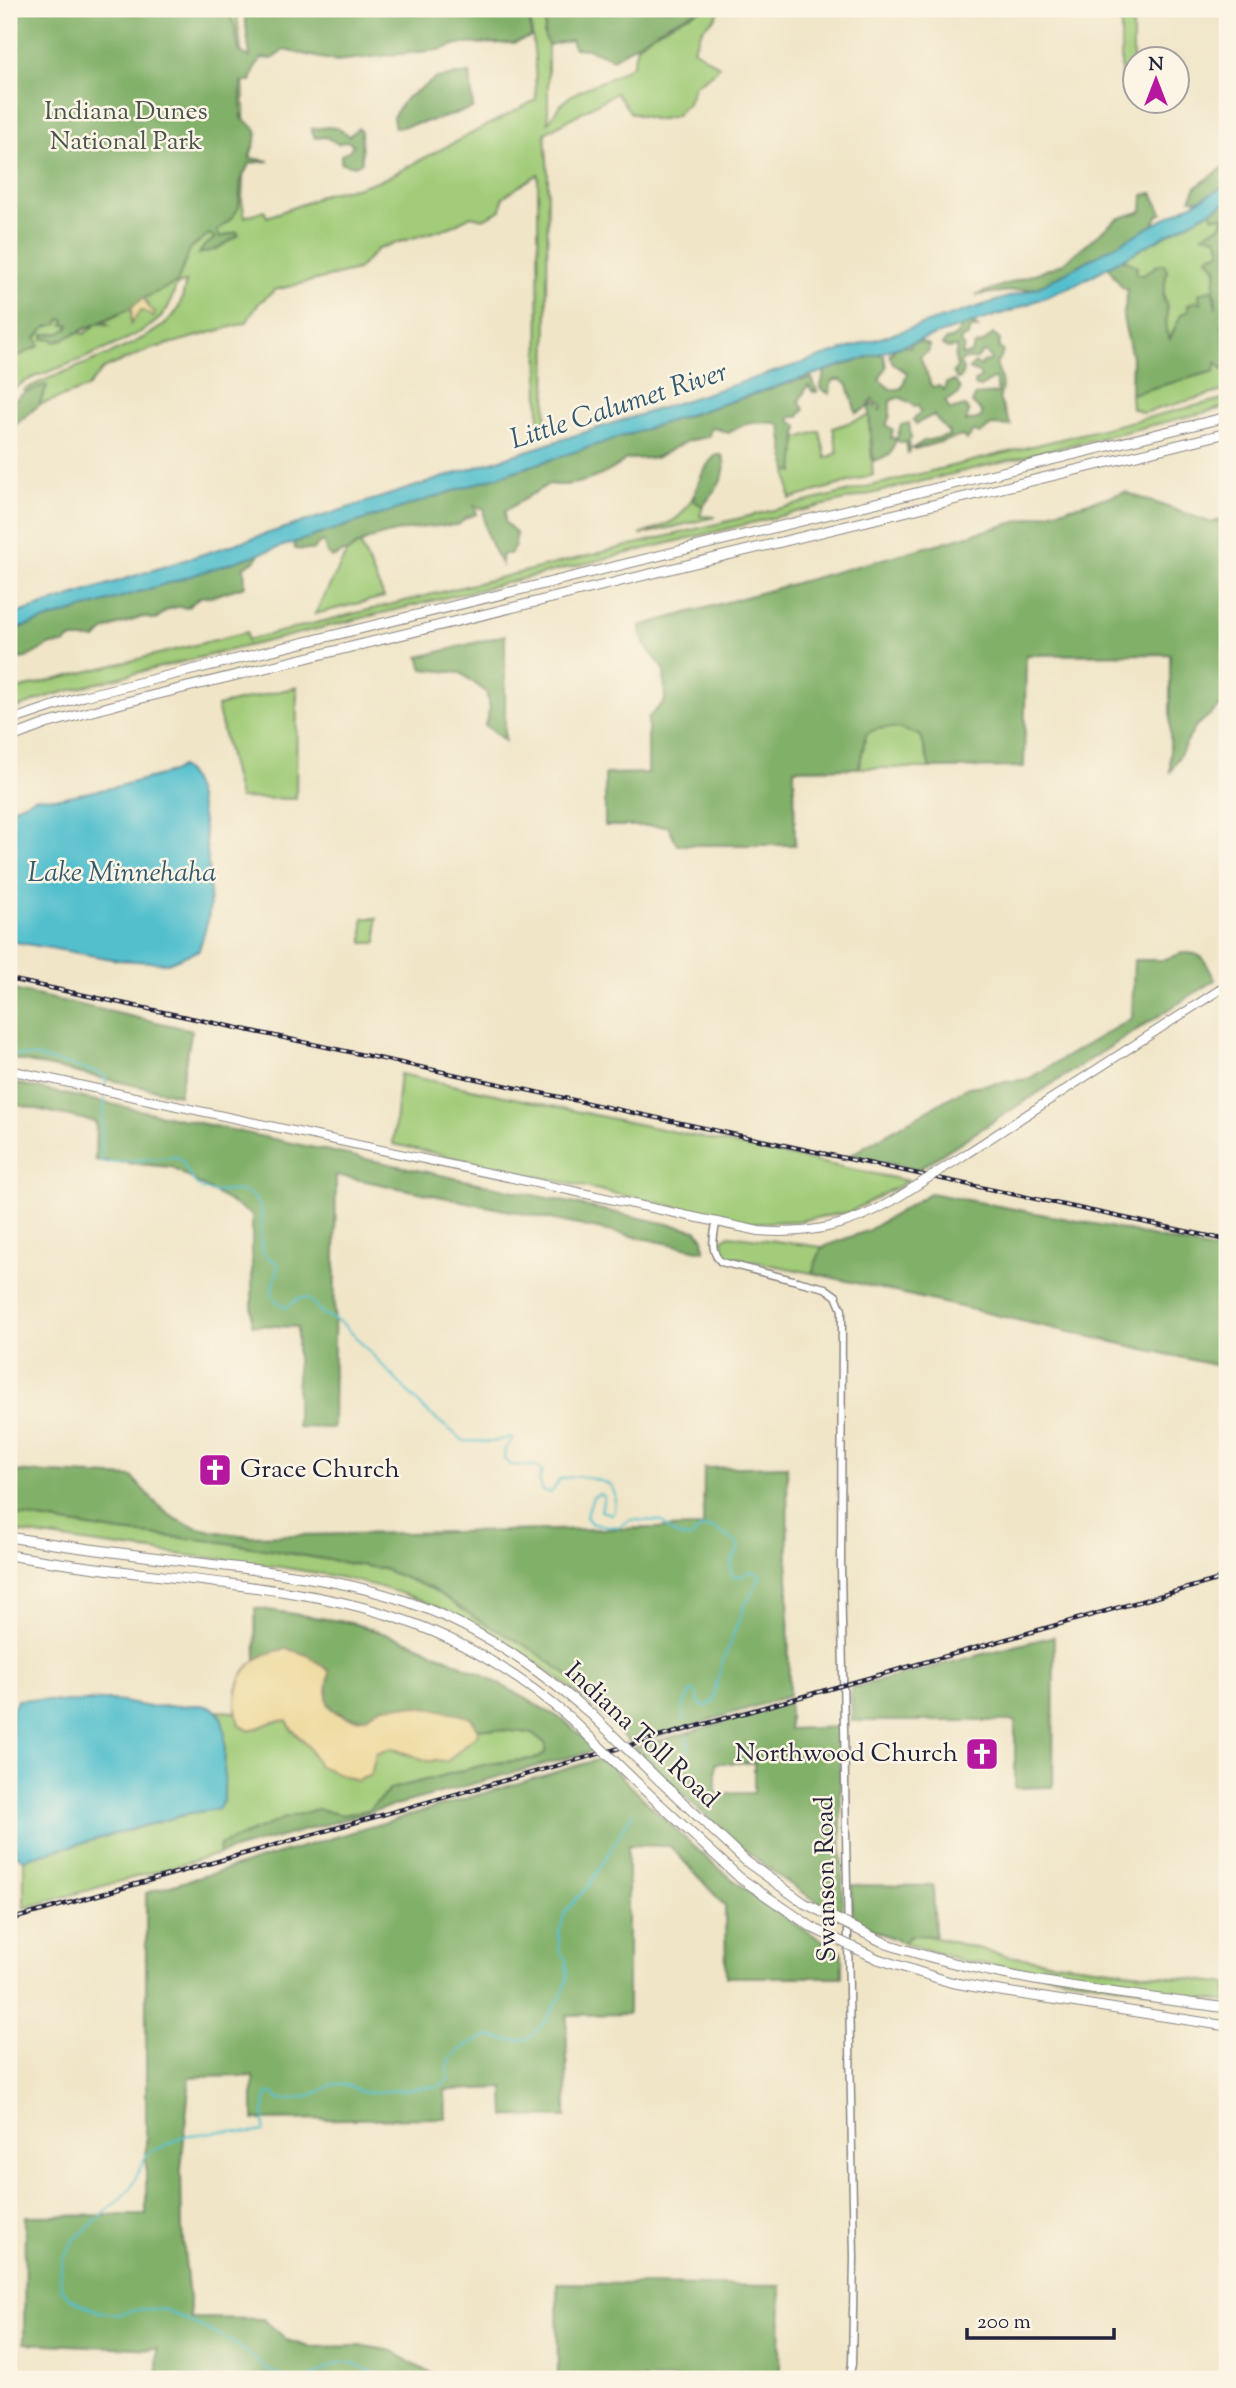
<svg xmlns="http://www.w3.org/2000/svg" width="1236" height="2388" font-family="'Sorts Mill Goudy',serif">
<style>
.green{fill:#a2cc79;stroke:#62775a;stroke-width:2;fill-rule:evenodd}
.forest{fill:#81b069;stroke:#526952;stroke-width:2;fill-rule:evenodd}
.sand{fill:#eeda9e;stroke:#887e6c;stroke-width:2}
.water{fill:#53bfcd;stroke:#3a7084;stroke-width:2}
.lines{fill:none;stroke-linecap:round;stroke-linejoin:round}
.stream{stroke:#53bfcd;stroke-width:2}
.minor-casing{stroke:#898481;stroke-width:9}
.major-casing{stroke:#898481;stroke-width:10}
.highway-casing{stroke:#898481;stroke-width:11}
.minor{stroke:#fff;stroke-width:6}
.major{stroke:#fff;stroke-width:8}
.highway{stroke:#fff;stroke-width:9}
.rail-casing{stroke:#22223b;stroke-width:4.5}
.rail{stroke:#fcf5e5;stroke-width:2;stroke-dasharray:5;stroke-linecap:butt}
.major-bridge-casing{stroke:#898481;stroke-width:10;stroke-linecap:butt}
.highway-bridge-casing{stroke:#898481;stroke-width:11;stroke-linecap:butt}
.major-bridge{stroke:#fff;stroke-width:8}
.highway-bridge{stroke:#fff;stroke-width:9}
.labels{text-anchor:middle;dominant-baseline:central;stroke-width:5;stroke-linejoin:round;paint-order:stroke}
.park-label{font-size:26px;fill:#48554e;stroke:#fcf5e5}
.poi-label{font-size:26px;fill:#22223b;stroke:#fcf5e5;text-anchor:start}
.street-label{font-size:26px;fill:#22223b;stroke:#fcf5e5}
.water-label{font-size:28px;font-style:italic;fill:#33596e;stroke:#fcf5e5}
</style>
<rect width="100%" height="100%" fill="#fcf5e5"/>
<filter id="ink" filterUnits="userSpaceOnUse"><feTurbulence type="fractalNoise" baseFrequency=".0143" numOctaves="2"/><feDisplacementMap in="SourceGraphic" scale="14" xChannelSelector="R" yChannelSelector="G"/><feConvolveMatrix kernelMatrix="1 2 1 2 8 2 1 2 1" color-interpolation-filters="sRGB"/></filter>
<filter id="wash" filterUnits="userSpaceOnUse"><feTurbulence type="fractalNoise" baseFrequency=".00686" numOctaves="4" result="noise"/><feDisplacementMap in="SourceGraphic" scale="28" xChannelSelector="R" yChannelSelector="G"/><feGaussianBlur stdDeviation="1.57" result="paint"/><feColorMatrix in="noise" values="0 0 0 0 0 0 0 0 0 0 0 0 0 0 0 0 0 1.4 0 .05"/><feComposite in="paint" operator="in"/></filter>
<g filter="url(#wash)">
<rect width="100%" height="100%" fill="#f0e5c7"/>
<g class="green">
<path d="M9,9H236L243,64L245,146L242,201L245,217L264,210L267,217L308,202L324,194L359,187L386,178L536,100L535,58L529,9H537L546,22L544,35L548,45V124C570,80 599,91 633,64L637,46L650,35L700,9H720L716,17L703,28L693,49L719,66L716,71L694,86L688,103L675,116L657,120L631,113L616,93L545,133L548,174L546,424L539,436L538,174L503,197L501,210L483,219L471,216L450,227L379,248L357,270L275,290L259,303L246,323L151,349L103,369L87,388L39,405L47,386L24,393V390C63,369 145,347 172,317C181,308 183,294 186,282L176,286C172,298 169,310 159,319C141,336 81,360 56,369C40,375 21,380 9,394ZM145,300L153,316L141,310L132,321V309H129L104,320L109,325L98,323L84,334L79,332L74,334Z"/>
<polygon points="1121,9 1133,9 1133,79 1121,80"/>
<path d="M1212,210L1214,217L1225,216L1220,226L1205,235L1218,238L1221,252L1207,257C1222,273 1214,272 1214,288C1214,297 1217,303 1216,312L1212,289L1199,294L1201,303L1178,321L1173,337L1170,340L1166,331L1167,307L1156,266L1144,276L1136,274L1137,266L1122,259Z"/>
<polygon points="1227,321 1227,390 1143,413 1132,408 1131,394 1215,371 1216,361 1224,371 1226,356 1222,324"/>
<polygon points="1227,398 1227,407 128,675 49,696 9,711 9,691 247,632 247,640"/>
<polygon points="871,415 869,423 873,475 790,499 787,470 794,471 795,450 798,438 820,431 826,458 838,453 833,428"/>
<path d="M695,493V501L703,506L700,516L715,517L640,535C669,523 681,523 695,493Z"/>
<polygon points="360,544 384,597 315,614 347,552"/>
<polygon points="297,687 296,799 239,798 217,706"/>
<polygon points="878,727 899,728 921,736 930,768 859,768 866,733"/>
<rect x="363" y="918" width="14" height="25"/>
<polygon points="400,1074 908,1181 850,1212 797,1221 747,1223 393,1144"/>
<polygon points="729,1235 822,1247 812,1273 722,1255 723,1239"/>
<path d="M9,1514L120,1532L215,1541L383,1569L432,1589L477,1619L533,1650L585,1688L602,1715C548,1667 486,1625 418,1599C354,1576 286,1567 219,1559C150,1551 82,1543 13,1531L9,1530Z"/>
<polygon points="217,1711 236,1712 239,1725 250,1731 272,1722 287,1720 291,1729 308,1746 319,1766 370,1775 375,1754 391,1748 407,1755 477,1734 477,1728 532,1733 546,1744 545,1753 539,1758 488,1764 391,1789 368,1810 342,1815 318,1809 220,1845 219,1854 24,1908 24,1859 191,1813 218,1809 221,1716"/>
<polygon points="920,1934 1008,1956 1227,1984 1227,2002 964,1961 903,1943 911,1935"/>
</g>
<g class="forest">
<path d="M9,9H227L235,27L239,52L250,57L244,9H529L531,37L513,43L458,44L439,50L335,61L284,50L272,59L262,58L256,66L251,81L241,82V118C268,134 253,137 250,158L269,161L250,163L241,179L239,207L233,217L217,231L220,237L237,232L239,235L217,249L199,254L203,247L215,238L209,234L190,249L177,283L144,298L129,309L59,341L55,342L51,339H43V335L60,333L68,328L69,324L63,325L65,320L61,319L58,324L46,327L35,339L38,340L39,346L10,360L9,365Z"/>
<polygon points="537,9 703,9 670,23 613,59 588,49 574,48 571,40 548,45 544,35 546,22"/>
<polygon points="470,73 473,108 439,119 395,128 393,117 405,99 437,78"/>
<polygon points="328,127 338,128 349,136 358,128 361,131 362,162 355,166 341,163 341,155 350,150 353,144 347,141 338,144 326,137 315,138 311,129"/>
<polygon points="1227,165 1227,185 1201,200 1190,199 1196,187"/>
<polygon points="1152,193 1162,213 1157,216 1153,226 1037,288 976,295 1062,264 1117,219 1142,211 1143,195"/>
<path d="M1227,202V321L1222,324L1226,356L1225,371L1216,362L1215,371L1131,394L1132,357L1123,318L1128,290L1122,287L1108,267L1122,259L1137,266L1136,274L1144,275L1156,266L1164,264L1167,270L1163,297L1167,307L1166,331L1170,339L1181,314L1188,311V305L1195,301L1201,303L1198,294L1212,289L1216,308C1217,301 1215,296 1214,290C1213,273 1224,274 1207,257L1221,252L1218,238L1203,235L1220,226L1225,217H1213L1212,210Z"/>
<path d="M965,317L978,328H972L969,331L968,337H963L960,342L964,346L962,355L971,354L975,345L983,343L993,334L1000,340L999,348L1003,351L1001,358L996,363C1000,375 1005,387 999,399L1011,426L991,425L980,434L973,431L967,440L962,436L915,449L913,448L924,441L949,436V433L933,415L916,424L913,420L921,412L918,405L914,407L911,403L899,397L890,401V416L886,425L893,430L891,438H897L901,425L909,423L911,439L909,440L910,451L908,453L906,442L902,443L896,440L890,455L873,461L869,408L872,404L880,410L881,406L876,404L872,399L867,408L856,413L848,385L841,380H835L831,383L830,394L820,389L825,371L878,354L884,355L886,367L879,380C891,387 886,392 902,388L907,373L893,363L889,354L893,352L894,349L902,346L910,347L911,343L919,341L929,345V351L920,357L932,387L939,386L944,390L946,383L955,381L960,389L958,395L945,401L950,410L965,406L969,412L966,422L980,418L983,413L972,403L976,395L998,393L995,378L980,387L974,385V381L981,378L979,373L969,369L975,363L981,366L983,362L990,361L991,359L987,352L982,353L977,359H965L960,363L963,370L961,378L957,379L953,372L957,367L955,358L957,347L947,348L942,345L946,340C960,338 959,329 965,317Z"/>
<path d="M812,378L817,392H813L808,386L799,401L804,410L798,417H790V421L798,426L794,472L787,470L781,427L778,423C761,422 743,421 729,433L712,427L708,437L688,441L655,458L626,459C609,475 573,489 549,484L505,511V522L516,533L515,546L510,554H502V565C491,547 483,531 484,509L474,506L477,514L466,518L458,525C427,526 372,531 348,552H343L332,558L327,554L324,543H320L313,550L295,549L294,542L795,381Z"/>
<polygon points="44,385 47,386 39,405 9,430 9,404 24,393"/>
<path d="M716,455H722C731,474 714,492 703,506L694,501C695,486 705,465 716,455Z"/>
<path d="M1125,492L1212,523L1227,516V703L1223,704L1195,727L1170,773V654L1026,655L1024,767L930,768L921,736C901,728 885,723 866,734L859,768L794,769L795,845H677L668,826H605V774L648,773V718L665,701L664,669L644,644L640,626Z"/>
<path d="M259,554L257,559L244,567L245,586L213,596L200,597L187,608C173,605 165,609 156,620L142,617C124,625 109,623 96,639H70L64,644L49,645L26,658L9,660V631Z"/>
<polygon points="505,635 505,741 485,725 490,708 486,692 461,673 423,669 419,657"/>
<path d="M1183,953C1205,952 1205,962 1215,980L917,1170L850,1155L968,1087L1028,1079L1132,1018L1134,960H1162Z"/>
<polygon points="9,989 192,1030 179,1095 9,1058"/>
<polygon points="9,1082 696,1230 703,1237 704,1251 336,1175 333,1428 297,1427 297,1327 252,1325 252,1215 171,1167 95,1160 96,1122 9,1103"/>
<polygon points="930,1193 1110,1227 1227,1253 1227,1368 812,1273 822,1247 867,1231"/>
<path d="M787,1466L789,1696L631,1744L602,1715L585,1688L533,1650L477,1619L432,1589L383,1569L215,1541L120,1532L9,1514V1471L132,1477C146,1492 159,1509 176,1519C197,1531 226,1533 250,1536L703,1527L704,1468Z"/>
<path d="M255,1608L352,1623L416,1644L485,1676L565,1721L596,1750L219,1854L220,1845L285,1818L318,1809L342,1815L368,1810L391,1789L488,1764L539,1758L545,1753L546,1744L532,1733L477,1728L471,1718L383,1707L365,1718L348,1717L333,1710L327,1700L329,1671C301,1651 288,1642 256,1660Z"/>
<polygon points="1054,1636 1053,1787 1015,1788 1015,1721 852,1721 851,1688"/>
<path d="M789,1703V1729L839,1727L843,1916C762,1874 699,1810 634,1748ZM716,1763H754V1793H716Z"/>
<path d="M603,1758C677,1834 747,1902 842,1951V1977H726L725,1906L670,1846L628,1845V2014L567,2015L566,2117L505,2116L504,2088L445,2090L446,2118L253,2120V2076L190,2077L181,2169L182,2230L191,2318L263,2319L287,2340L309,2347L364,2346L393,2351L414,2365L446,2379H157V2349L24,2343L25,2216L146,2215V1893Z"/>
<polygon points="852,1885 933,1886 935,1936 911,1935 903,1943 851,1920"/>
<polygon points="557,2283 781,2286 780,2370 769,2379 549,2379 558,2375"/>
</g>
<g class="sand">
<polygon points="144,298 148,307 155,312 153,317 141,310 131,324 132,309 129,309"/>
<path d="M288,1649L307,1655L329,1671C329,1680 326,1690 327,1698C328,1714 353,1722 366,1717C373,1714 378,1708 385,1707C413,1703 445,1710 471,1718L477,1728L478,1734L448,1761H428L391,1748L376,1754L371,1775L357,1781L319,1766L308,1746L291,1728L287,1720L272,1722L250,1731L239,1725C229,1686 244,1653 288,1649Z"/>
</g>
<g class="water">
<polygon points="1227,185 1227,202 1075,285 1013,310 172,582 9,631 9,616 1037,288"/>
<path d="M180,767C205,776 212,889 209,913C207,926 202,938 199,950L168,963L118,960L9,941V810L36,797L59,798L115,787L172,772Z"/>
<polygon points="31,1699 61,1702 111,1700 150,1707 199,1705 212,1707 221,1716 225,1732 224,1800 218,1809 191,1813 24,1859 17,1855 13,1842 11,1710 18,1700"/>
</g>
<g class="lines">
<g class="stream">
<polyline points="9,1054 37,1057 100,1073 106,1078 105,1088"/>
<path d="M105,1093C104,1117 100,1140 102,1163L175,1157L182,1160C206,1222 238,1168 259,1205C266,1219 257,1246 264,1254C267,1258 273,1260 278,1263C279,1284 259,1292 286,1308L299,1298H308L322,1313L343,1324L426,1411L464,1441L492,1442L510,1437L513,1439L505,1449L504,1459L510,1465L537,1466L542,1472L539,1479L543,1491L551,1493L560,1479C580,1474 593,1478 611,1485L615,1495L614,1512L611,1514L601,1511L604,1496L599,1494L593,1497L586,1517L592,1524L618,1527L630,1520L662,1521C670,1533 677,1537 691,1538L701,1528H714L738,1544V1551C732,1558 729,1567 732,1576H743L751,1571L760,1575C757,1589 748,1597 743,1610C732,1638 717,1670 714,1700L707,1707L700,1704L696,1692L691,1691L684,1704L683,1720"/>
<polyline points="677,1766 689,1750 687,1736"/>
<path d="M287,2379L269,2370L231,2341L166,2310L141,2309L119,2314L100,2312L71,2299L61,2289L60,2277L62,2262L73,2241L129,2191L147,2154L184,2136L220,2131L252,2133L264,2131C265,2119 262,2105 267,2094L273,2093L279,2100C292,2100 307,2097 319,2092C325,2090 329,2085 334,2084C347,2082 356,2090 367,2093L440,2086L449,2078L448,2067L450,2058L468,2044L488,2036L515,2041L528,2039L545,2022L563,1993L568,1975L566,1960L559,1950V1933L565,1912L590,1884L633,1812"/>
<path d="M308,2379C346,2358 345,2356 383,2379"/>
</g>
</g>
</g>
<g filter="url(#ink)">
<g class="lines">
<defs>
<path id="minor" d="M716,1223C714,1238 709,1250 721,1262L825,1288L836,1296L842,1310L841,1568L854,2258L852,2364L849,2379"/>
<g id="major">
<path d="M9,1070L759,1231C808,1235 850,1226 892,1201"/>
<polyline points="966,1154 1227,985"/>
</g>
<g id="highway">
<polyline points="9,721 84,696 122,687 1227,417"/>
<polyline points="9,738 46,724 126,702 1227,433"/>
<path d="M9,1537C80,1549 153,1557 225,1566C300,1575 376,1585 446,1617C500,1642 546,1676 591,1714"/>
<path d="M9,1555C82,1568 156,1575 230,1584C290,1592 349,1600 406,1621C467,1642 521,1677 570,1718"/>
<polyline points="659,1780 747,1862 804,1903"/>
<polyline points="637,1783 740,1878 813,1928"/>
<path d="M887,1944C996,1980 1113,1992 1227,2008"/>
<polyline points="878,1959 950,1982 987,1989 1227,2026"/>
</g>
</defs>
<use href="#minor" class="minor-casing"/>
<use href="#major" class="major-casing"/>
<use href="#highway" class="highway-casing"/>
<use href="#minor" class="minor"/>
<use href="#major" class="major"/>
<use href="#highway" class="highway"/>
<defs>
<g id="rail">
<polyline points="9,979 1227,1240"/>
<polyline points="9,1920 1227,1577"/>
</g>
</defs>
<use href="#rail" class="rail-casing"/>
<use href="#rail" class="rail"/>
<defs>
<polyline id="major-bridge" points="892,1201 966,1154"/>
<g id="highway-bridge">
<polyline points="591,1714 659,1780"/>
<polyline points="570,1718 637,1783"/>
<polyline points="804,1903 887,1944"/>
<polyline points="813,1928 878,1959"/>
</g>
</defs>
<use href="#major-bridge" class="major-bridge-casing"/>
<use href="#highway-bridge" class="highway-bridge-casing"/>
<use href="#major-bridge" class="major-bridge"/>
<use href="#highway-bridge" class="highway-bridge"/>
</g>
</g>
<defs>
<symbol id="church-square" viewBox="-11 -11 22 22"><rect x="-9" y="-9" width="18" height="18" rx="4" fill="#b5179e" stroke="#fcf5e5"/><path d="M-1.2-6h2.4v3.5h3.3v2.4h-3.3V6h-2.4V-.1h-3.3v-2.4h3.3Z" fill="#fff"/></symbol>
</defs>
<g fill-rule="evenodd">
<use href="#church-square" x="196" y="1451" width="38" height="38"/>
<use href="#church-square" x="963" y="1735" width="38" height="38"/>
</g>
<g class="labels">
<g class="park-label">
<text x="126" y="112">Indiana Dunes<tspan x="126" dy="30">National Park</tspan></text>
</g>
<g class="poi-label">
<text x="240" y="1470">Grace Church</text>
<text x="958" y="1754" text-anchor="end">Northwood Church</text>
</g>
<g class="street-label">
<text transform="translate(641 1736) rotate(43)">Indiana Toll Road</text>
<text transform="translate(827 1879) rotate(-91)">Swanson Road</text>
</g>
<g class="water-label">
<text transform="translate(619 407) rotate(-18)">Little Calumet River</text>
<text x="122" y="874">Lake Minnehaha</text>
</g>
</g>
<rect width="1236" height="2388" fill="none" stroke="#fcf5e5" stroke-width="35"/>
<g transform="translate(1156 80)"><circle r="33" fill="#fcf5e5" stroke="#a5a1a1" stroke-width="2"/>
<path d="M0-5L12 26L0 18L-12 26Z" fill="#b5179e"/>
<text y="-10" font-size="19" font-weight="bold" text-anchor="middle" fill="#22223b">N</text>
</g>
<path d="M967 2328v10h147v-10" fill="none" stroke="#22223b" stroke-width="3.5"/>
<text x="977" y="2328" font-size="21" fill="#22223b" stroke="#fcf5e5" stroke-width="5" paint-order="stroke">200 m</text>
</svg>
